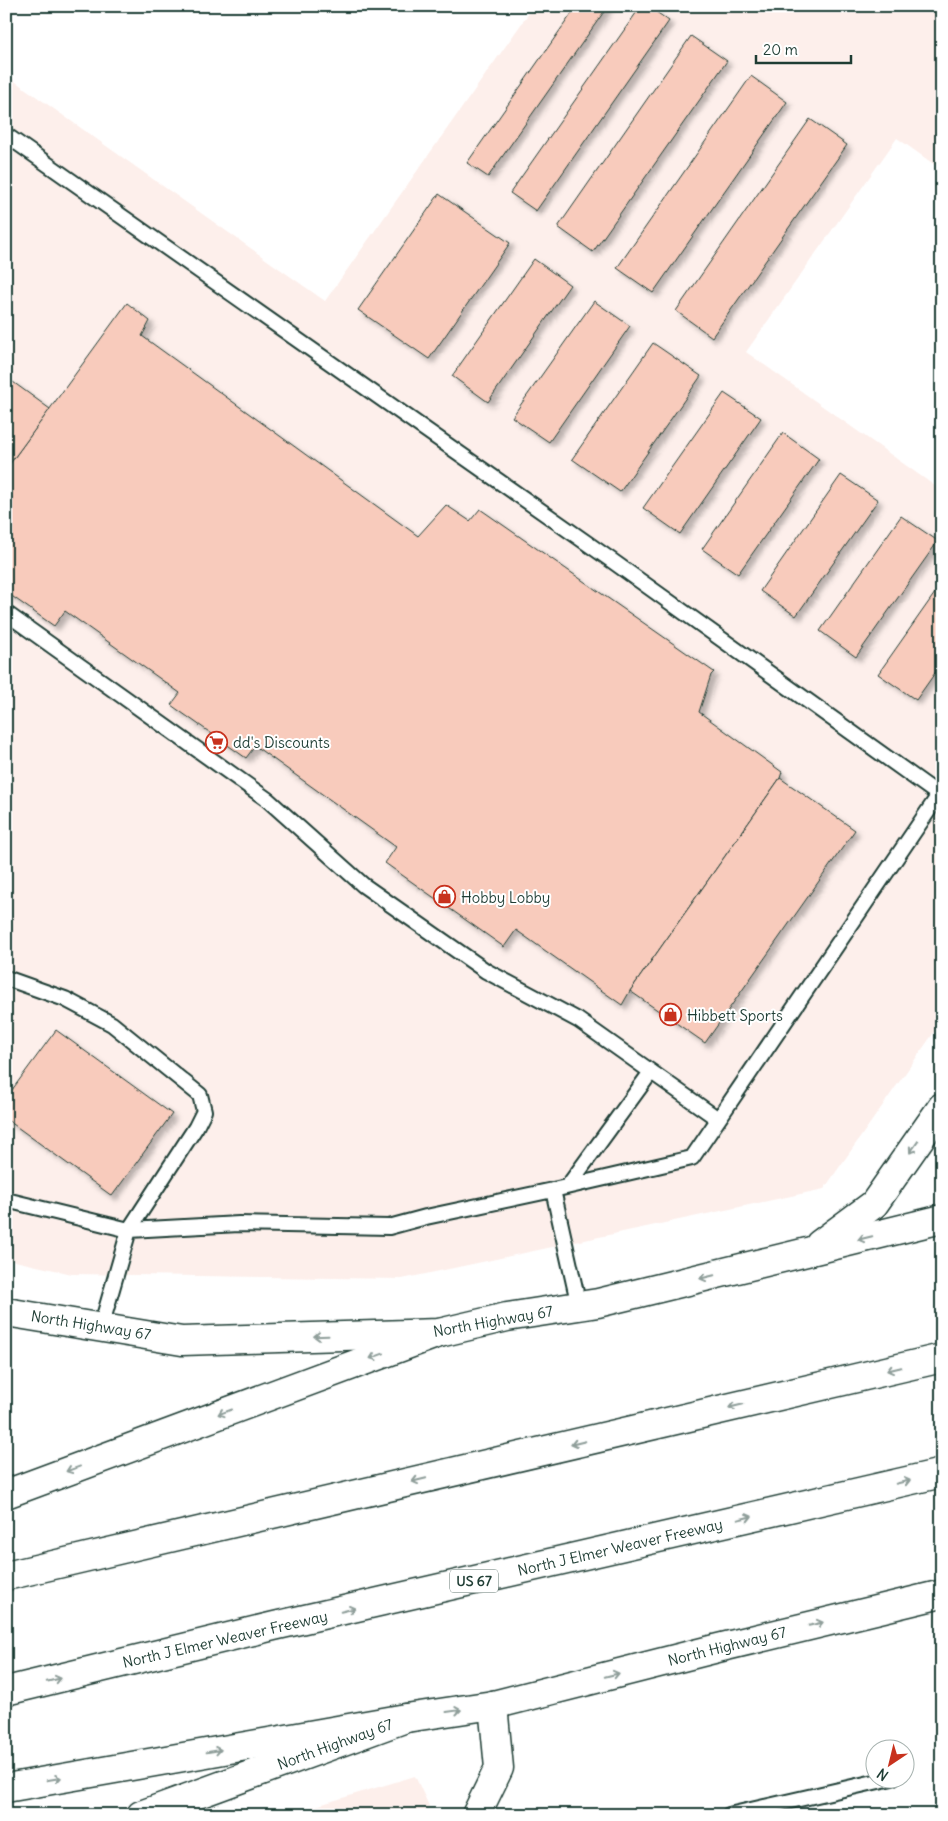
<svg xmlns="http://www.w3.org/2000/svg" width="948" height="1821" font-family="Delius,sans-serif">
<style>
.built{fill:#fdefeb}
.building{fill:#f8cbbc;stroke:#1f3d34;filter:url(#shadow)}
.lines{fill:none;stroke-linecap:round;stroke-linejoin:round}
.lane-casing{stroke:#1f3d34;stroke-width:18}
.secondary-casing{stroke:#1f3d34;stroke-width:31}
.highway-casing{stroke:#1f3d34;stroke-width:31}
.lane{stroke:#fff;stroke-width:14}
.secondary{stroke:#fff;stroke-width:28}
.highway{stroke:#fff;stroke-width:28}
.oneway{stroke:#8f9e9a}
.labels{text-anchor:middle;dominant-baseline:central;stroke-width:4;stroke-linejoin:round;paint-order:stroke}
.shield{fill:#fff;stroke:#627771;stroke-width:1}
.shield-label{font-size:14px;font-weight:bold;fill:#1f3d34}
.poi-label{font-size:15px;fill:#1f3d34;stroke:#fff;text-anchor:start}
.street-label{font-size:15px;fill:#1f3d34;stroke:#fff}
</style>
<defs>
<filter id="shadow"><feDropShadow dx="4.5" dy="4.5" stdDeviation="2.5" flood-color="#0004"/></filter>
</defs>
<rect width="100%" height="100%" fill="#fff"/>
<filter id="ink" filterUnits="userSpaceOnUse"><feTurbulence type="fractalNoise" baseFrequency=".02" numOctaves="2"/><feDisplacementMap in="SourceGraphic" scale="10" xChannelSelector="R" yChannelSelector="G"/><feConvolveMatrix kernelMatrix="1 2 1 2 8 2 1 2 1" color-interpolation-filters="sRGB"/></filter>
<g filter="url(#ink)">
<g class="built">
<polygon points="534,6 942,6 942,170 897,138 746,352 942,491 942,1021 824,1189 402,1279 72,1274 6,1259 6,75 325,301"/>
<polygon points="415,1776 429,1806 422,1815 286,1815"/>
</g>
<g class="building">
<polygon points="577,6 608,6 488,177 467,163"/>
<polygon points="641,6 648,6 669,21 536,211 510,193"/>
<polygon points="691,36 727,61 593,252 558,227"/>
<polygon points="751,76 787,102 653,293 617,268"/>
<polygon points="810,119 847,145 712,337 676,311"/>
<polygon points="439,194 510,243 429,359 358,310"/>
<polygon points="534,259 570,285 488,402 452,376"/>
<polygon points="594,301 630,326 549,442 512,417"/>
<polygon points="127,303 150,321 142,336 418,536 446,505 470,521 480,509 714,672 711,675 699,712 782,772 780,778 630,991 622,1005 516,930 504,947 385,863 396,847 255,746 246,758 171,705 180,693 65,611 54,626 6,592 8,570 6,569 6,469"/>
<polygon points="653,343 701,376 620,492 572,459"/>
<polygon points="6,382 13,382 50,409 6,469"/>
<polygon points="724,393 761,418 680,534 643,508"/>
<polygon points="783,433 819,459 738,574 702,549"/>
<polygon points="841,475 878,500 796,616 760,591"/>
<polygon points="901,516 938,541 856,657 820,631"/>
<polygon points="942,583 942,663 916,700 878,674"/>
<polygon points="780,778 855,830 705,1043 630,991"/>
<polygon points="56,1030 172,1114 112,1196 6,1119 6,1098"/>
<polygon points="942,1801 942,1815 932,1815"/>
</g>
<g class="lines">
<defs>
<g id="lane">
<polyline points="6,135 611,560 939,795"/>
<polyline points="6,613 268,800 363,885 486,971 578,1020 718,1119"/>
<polyline points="6,978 65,999 112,1024 200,1095 204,1111 196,1127 129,1230 6,1200"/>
<polyline points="568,1186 651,1072"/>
<polyline points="579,1306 553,1190 692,1158 939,795 942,796"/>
<polyline points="101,1327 129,1230 239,1224 389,1227 426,1217 553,1190"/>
<polyline points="729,1815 892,1778"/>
</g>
<g id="secondary">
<polyline points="820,1244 874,1204 942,1107"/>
<polyline points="6,1312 182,1341 439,1333 507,1317 598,1303 942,1219"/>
<polyline points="141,1815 406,1718 493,1705 718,1648 942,1594"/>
<polyline points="476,1815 499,1768 493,1705"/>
</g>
<g id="highway">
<polyline points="6,1494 439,1333"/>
<polyline points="6,1576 942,1358"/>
<polyline points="6,1691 274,1626 942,1473"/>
<polyline points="6,1788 406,1718"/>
</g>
</defs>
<use href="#lane" class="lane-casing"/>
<use href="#secondary" class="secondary-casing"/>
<use href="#highway" class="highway-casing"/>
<use href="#lane" class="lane"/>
<use href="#secondary" class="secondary"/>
<use href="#highway" class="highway"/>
</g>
<defs><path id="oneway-shaft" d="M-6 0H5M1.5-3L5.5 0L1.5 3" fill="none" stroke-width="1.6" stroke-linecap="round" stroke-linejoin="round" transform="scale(1.25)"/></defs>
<g class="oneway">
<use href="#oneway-shaft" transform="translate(914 1147) rotate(125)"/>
<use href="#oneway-shaft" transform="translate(865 1238) rotate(166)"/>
<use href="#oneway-shaft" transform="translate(707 1277) rotate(166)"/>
<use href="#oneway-shaft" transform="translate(321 1336) rotate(178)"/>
<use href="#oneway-shaft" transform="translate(377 1356) rotate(160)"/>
<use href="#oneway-shaft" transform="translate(894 1369) rotate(167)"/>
<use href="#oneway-shaft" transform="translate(736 1406) rotate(167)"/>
<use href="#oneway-shaft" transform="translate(225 1412) rotate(160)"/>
<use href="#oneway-shaft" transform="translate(578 1443) rotate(167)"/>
<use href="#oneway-shaft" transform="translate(73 1469) rotate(160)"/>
<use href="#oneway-shaft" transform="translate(419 1480) rotate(167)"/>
<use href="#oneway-shaft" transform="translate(903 1482) rotate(-13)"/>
<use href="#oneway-shaft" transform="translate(745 1518) rotate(-13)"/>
<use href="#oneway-shaft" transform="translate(348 1610) rotate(-13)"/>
<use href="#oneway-shaft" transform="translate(816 1624) rotate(-14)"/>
<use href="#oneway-shaft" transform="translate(612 1675) rotate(-14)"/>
<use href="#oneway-shaft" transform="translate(54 1680) rotate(-14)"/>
<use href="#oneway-shaft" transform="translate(454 1711) rotate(-8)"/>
<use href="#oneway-shaft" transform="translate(214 1751) rotate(-10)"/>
<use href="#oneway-shaft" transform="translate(54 1779) rotate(-10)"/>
</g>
</g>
<defs>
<symbol id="supermarket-ring" viewBox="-11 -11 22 22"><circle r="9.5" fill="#fff" stroke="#c8321e" stroke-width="1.5"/><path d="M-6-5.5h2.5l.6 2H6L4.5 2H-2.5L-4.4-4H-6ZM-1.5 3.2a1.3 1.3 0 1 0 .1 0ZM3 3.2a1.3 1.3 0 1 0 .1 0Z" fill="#c8321e"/></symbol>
<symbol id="shop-ring" viewBox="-11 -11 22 22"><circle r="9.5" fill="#fff" stroke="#c8321e" stroke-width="1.5"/><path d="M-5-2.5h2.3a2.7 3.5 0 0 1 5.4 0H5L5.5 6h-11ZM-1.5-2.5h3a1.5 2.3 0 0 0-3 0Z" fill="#c8321e"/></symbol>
</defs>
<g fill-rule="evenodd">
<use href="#supermarket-ring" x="204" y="730" width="25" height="25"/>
<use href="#shop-ring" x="432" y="884" width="25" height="25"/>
<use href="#shop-ring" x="658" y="1002" width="25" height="25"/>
</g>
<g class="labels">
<rect class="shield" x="450" y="1569.5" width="48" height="23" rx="4"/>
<g class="shield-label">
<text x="474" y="1581">US 67</text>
</g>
<g class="poi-label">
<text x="233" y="742">dd's Discounts</text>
<text x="461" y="897">Hobby Lobby</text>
<text x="687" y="1015">Hibbett Sports</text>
</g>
<g class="street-label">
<text transform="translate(493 1321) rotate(-10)">North Highway 67</text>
<text transform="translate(91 1325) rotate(9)">North Highway 67</text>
<text transform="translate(620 1547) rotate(-13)">North J Elmer Weaver Freeway</text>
<text transform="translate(225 1639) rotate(-13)">North J Elmer Weaver Freeway</text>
<text transform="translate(727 1646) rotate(-14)">North Highway 67</text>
<text transform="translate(335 1744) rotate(-20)">North Highway 67</text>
</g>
</g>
<rect width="948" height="1821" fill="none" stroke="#fff" stroke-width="25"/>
<rect x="12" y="12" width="923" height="1796" fill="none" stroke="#1f3d34" stroke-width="2" filter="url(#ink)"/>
<g transform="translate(890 1764) rotate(215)"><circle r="24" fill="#ffffff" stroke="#a5b1ae"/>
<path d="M0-4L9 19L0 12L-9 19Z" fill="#c8321e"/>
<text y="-8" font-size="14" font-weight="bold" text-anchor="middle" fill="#1f3d34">N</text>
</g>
<path d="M756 55v8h95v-8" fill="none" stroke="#1f3d34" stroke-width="2.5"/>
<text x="763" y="55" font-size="15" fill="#1f3d34" stroke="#ffffff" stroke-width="4" paint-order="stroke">20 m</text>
</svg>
